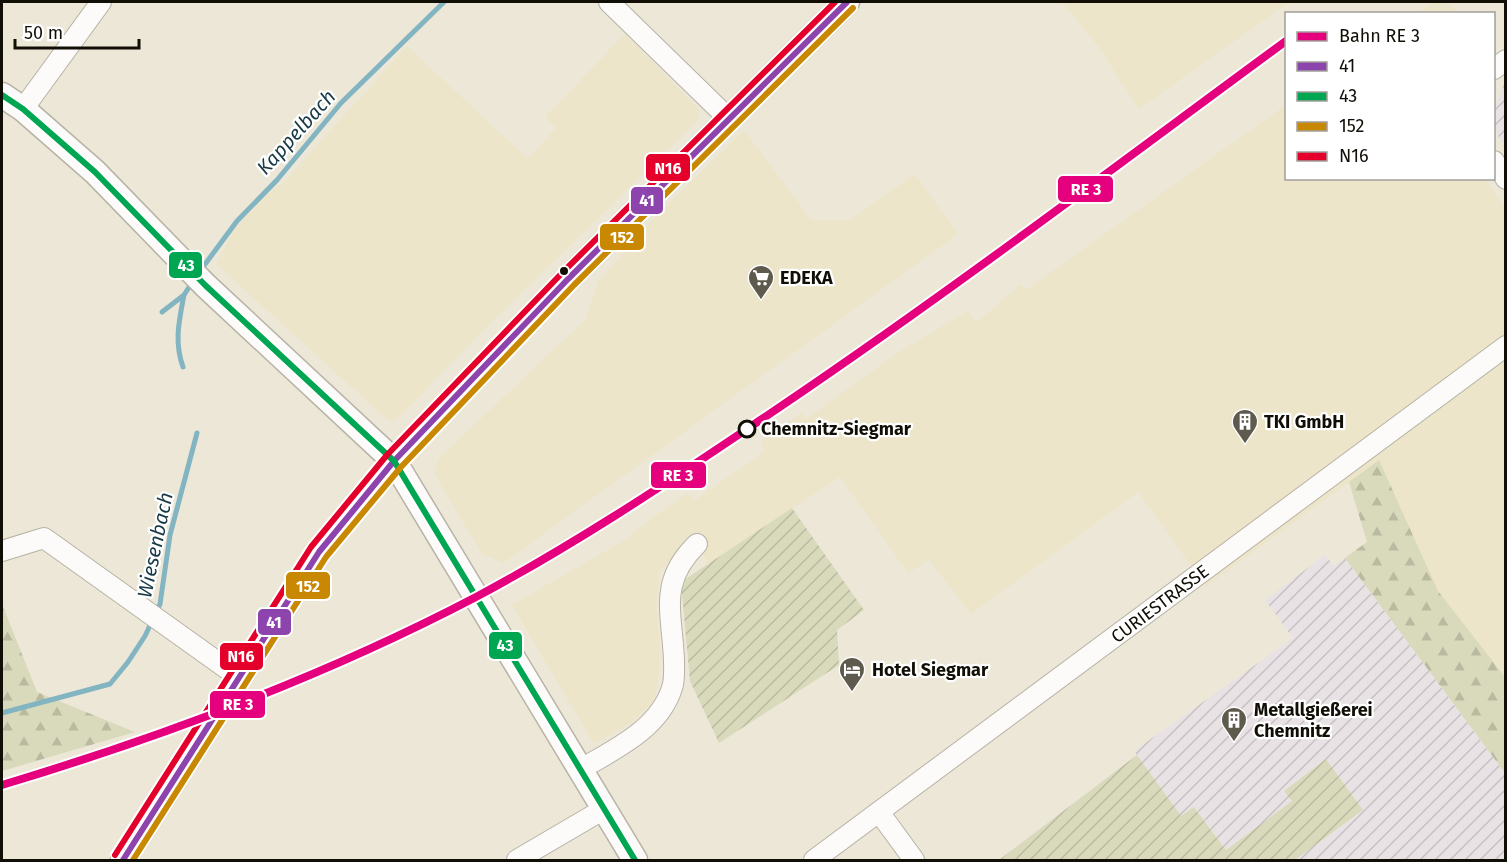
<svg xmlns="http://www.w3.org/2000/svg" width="1507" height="862" font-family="'Fira Sans',sans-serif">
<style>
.built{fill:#ede5c9}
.industrial{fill:url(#industrial-furrows)}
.forest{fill:url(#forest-firs)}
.garden{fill:url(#garden-furrows)}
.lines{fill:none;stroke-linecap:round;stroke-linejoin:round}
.stream{stroke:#83b4c2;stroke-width:5}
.minor-casing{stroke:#b7b3a6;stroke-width:22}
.major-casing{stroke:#b7b3a6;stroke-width:27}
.minor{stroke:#fcfbf9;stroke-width:20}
.major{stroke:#fcfbf9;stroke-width:24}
.bus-1-casing{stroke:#fff;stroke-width:10}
.bus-2-casing{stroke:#fff;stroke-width:10}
.bus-3-casing{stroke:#fff;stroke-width:10}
.bus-4-casing{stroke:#fff;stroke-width:10}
.bus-1{stroke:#8e44ad;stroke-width:6}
.bus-2{stroke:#00a651;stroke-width:6}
.bus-3{stroke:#c98801;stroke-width:6}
.bus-4{stroke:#e4002b;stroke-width:6}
.rail-1-casing{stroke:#fff;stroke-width:12}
.rail-1{stroke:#e5007d;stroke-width:8}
.bus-dot{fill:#110e05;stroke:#fff;stroke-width:2}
.stop-dot{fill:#fff;stroke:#110e05;stroke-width:3}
.labels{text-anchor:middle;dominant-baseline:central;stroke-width:4.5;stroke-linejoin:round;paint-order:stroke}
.poi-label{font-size:18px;font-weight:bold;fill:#110e05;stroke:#fff;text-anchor:start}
.stop-label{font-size:18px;font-weight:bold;fill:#110e05;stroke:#fff;text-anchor:start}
.street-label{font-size:18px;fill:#110e05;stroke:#fff}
.water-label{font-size:20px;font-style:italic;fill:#183a47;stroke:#fff}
.line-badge{stroke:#fff;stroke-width:2}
.badge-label{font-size:16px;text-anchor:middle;font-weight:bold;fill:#fff}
</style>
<defs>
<pattern id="industrial-furrows" width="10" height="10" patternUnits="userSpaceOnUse" patternTransform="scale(1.5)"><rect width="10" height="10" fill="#e9e2e5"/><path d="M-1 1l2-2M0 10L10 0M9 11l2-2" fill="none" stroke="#c7c1c3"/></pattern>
<pattern id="forest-firs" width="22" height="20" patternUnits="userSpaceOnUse" patternTransform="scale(1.5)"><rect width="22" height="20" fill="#d9dabc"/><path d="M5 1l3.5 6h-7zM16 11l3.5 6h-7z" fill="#b9baa0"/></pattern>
<pattern id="garden-furrows" width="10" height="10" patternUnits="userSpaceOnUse" patternTransform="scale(1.5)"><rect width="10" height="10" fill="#d9dabc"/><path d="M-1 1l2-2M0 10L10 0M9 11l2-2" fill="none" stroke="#b9baa0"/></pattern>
</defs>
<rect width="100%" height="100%" fill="#ece7d6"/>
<g class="built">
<polygon points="1062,2 1289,2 1139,109 1098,46"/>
<polygon points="1434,2 1449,2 1458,13 1417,13"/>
<polygon points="625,34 699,110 698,120 487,327 396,420 388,420 216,264 234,230 267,194 283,183 407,46 528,159 556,128 545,117"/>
<polygon points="1286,105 1286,178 1485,179 1505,208 1505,707 1349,482 1206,586 1138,492 971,614 929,560 908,573 840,477 708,564 694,540 660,570 656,607 660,648 658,683 654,701 634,721 594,744 512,605 625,540 649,520 688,493 694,501 765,451 760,442 801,413 806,419 897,353 968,311 976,323 1020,285 1026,290"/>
<polygon points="744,130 811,220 850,220 915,174 958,234 503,563 482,554 434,473 438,459 585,320 598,282 654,218"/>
</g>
<g class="industrial">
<polygon points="1505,81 1505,146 1494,130 1494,110"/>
<polygon points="1325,555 1334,566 1345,558 1505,773 1505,860 1295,860 1363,810 1326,759 1284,790 1292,801 1226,850 1195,807 1181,816 1134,751 1293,638 1265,600"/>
</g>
<g class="forest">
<polygon points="1379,460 1438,591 1505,677 1505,773 1345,558 1367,542 1349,482"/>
<polygon points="2,604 37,692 135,732 2,771"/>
</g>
<g class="garden">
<polygon points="792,508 864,610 837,630 839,665 719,743 690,681 681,582"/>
<polygon points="1137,755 1181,816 1194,807 1226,850 1292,801 1284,791 1326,759 1363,810 1295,860 999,860"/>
</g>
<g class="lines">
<g class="stream">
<polyline points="200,271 237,221 277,180 341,103 444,2"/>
<polyline points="162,312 184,295 193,281"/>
<path d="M183,367C174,342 179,321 184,295"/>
<polyline points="2,713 110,684 128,662 145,636 160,604 170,535 197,433"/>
</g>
<defs>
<g id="minor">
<polyline points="609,2 729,119"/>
<polyline points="1494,69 1506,60"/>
<polyline points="23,109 101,2"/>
<polyline points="1494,161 1506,179"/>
<polyline points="2,551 44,538 240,678"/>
<path d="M581,769C615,749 659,729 672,688C675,679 674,669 674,660C672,612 658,582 697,544"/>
<polyline points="879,812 914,860"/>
<polyline points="517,860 604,809"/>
<polyline points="814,860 1506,346"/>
</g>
<g id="major">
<polyline points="2,95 23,109 95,172 205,285 394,461 635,860"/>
<polyline points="123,860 319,552 394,461 568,279 847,2"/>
</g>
</defs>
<use href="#minor" class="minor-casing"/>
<use href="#major" class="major-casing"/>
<use href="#minor" class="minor"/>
<use href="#major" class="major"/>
<defs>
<polyline id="bus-1" points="123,860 319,552 394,461 568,279 847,2"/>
<polyline id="bus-2" points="2,95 23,109 95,172 205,285 394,461 635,860"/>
<polyline id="bus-3" points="133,860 326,557 401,467 574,285 853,8"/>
<polyline id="bus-4" points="115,855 311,547 387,455 562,273 835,2"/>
</defs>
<use href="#bus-1" class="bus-1-casing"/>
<use href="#bus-2" class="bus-2-casing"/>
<use href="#bus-3" class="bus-3-casing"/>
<use href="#bus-4" class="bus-4-casing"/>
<use href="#bus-1" class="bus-1"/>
<use href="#bus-2" class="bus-2"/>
<use href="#bus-3" class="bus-3"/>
<use href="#bus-4" class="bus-4"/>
<defs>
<path id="rail-1" d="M2,785C165,736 325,676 476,597C570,547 661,487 750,427C933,305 1109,171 1286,41"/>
</defs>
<use href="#rail-1" class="rail-1-casing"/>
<use href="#rail-1" class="rail-1"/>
</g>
<defs>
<symbol id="supermarket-pin" viewBox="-11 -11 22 30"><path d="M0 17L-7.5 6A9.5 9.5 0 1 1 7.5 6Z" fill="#5e5a4e" stroke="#fff"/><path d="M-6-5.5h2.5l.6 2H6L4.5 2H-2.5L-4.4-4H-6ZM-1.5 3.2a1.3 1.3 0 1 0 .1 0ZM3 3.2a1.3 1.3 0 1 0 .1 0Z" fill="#fff"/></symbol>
<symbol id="building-pin" viewBox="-11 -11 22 30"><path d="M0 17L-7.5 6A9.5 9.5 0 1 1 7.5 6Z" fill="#5e5a4e" stroke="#fff"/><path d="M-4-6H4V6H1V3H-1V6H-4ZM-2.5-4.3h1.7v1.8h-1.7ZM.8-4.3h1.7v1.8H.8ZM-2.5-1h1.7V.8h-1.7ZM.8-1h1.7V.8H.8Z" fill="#fff"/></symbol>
<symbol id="hotel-pin" viewBox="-11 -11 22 30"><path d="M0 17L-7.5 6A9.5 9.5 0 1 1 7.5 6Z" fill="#5e5a4e" stroke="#fff"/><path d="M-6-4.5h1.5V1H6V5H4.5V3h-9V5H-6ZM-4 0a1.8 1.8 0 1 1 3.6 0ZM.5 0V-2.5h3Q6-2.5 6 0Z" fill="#fff"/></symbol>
</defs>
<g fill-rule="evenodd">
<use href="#supermarket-pin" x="746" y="263" width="30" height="40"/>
<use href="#building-pin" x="1230" y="407" width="30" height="40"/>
<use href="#hotel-pin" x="837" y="655" width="30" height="40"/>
<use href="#building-pin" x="1219" y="705" width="30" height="40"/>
</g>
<circle class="bus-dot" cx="564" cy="271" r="5"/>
<circle class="stop-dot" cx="747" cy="429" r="8"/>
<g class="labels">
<g class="poi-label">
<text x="780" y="278">EDEKA</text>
<text x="1264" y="422">TKI GmbH</text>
<text x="872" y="670">Hotel Siegmar</text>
<text x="1254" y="710">Metallgießerei<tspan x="1254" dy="21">Chemnitz</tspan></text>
</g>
<g class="stop-label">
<text x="761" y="429">Chemnitz-Siegmar</text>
</g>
<g class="street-label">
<text transform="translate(1160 604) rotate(-37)">CURIESTRASSE</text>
</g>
<g class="water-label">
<text transform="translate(296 132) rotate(-48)">Kappelbach</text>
<text transform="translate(155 545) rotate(-78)">Wiesenbach</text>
</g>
</g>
<g class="line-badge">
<rect x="645" y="153" width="46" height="29" rx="6" fill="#e4002b"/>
<rect x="1057" y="175" width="57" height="28" rx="6" fill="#e5007d"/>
<rect x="630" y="186" width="34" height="29" rx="6" fill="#8e44ad"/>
<rect x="599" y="223" width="46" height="28" rx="6" fill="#c98801"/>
<rect x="168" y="251" width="35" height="28" rx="6" fill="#00a651"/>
<rect x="650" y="461" width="57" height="28" rx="6" fill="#e5007d"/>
<rect x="285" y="571" width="46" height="29" rx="6" fill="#c98801"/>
<rect x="257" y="608" width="35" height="28" rx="6" fill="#8e44ad"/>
<rect x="488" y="631" width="35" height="29" rx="6" fill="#00a651"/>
<rect x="219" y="642" width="45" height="29" rx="6" fill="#e4002b"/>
<rect x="209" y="690" width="57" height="29" rx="6" fill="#e5007d"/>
</g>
<g class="badge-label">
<text x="668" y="174">N16</text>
<text x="1086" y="195">RE 3</text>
<text x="647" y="206">41</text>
<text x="622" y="243">152</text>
<text x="186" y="271">43</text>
<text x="678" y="481">RE 3</text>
<text x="308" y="592">152</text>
<text x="274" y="628">41</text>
<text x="505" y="651">43</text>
<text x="241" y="662">N16</text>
<text x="238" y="710">RE 3</text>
</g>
<rect width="1507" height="862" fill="none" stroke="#110e05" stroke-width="6"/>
<rect x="1285" y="12" width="210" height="168" fill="#ffffff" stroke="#a09f9b" stroke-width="1.5"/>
<rect x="1297" y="32" width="30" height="9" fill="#e5007d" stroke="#a09f9b" stroke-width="1.5"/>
<text x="1339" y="42" font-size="18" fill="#110e05">Bahn RE 3</text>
<rect x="1297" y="62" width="30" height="9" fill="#8e44ad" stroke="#a09f9b" stroke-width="1.5"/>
<text x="1339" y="72" font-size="18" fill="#110e05">41</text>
<rect x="1297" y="92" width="30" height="9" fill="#00a651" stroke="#a09f9b" stroke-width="1.5"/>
<text x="1339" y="102" font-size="18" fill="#110e05">43</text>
<rect x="1297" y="122" width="30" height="9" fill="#c98801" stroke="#a09f9b" stroke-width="1.5"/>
<text x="1339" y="132" font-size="18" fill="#110e05">152</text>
<rect x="1297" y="152" width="30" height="9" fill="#e4002b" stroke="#a09f9b" stroke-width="1.5"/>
<text x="1339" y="162" font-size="18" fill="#110e05">N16</text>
<path d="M15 39v9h124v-9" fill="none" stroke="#110e05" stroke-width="3"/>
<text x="24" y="39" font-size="18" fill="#110e05" stroke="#ffffff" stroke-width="4.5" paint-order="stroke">50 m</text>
</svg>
